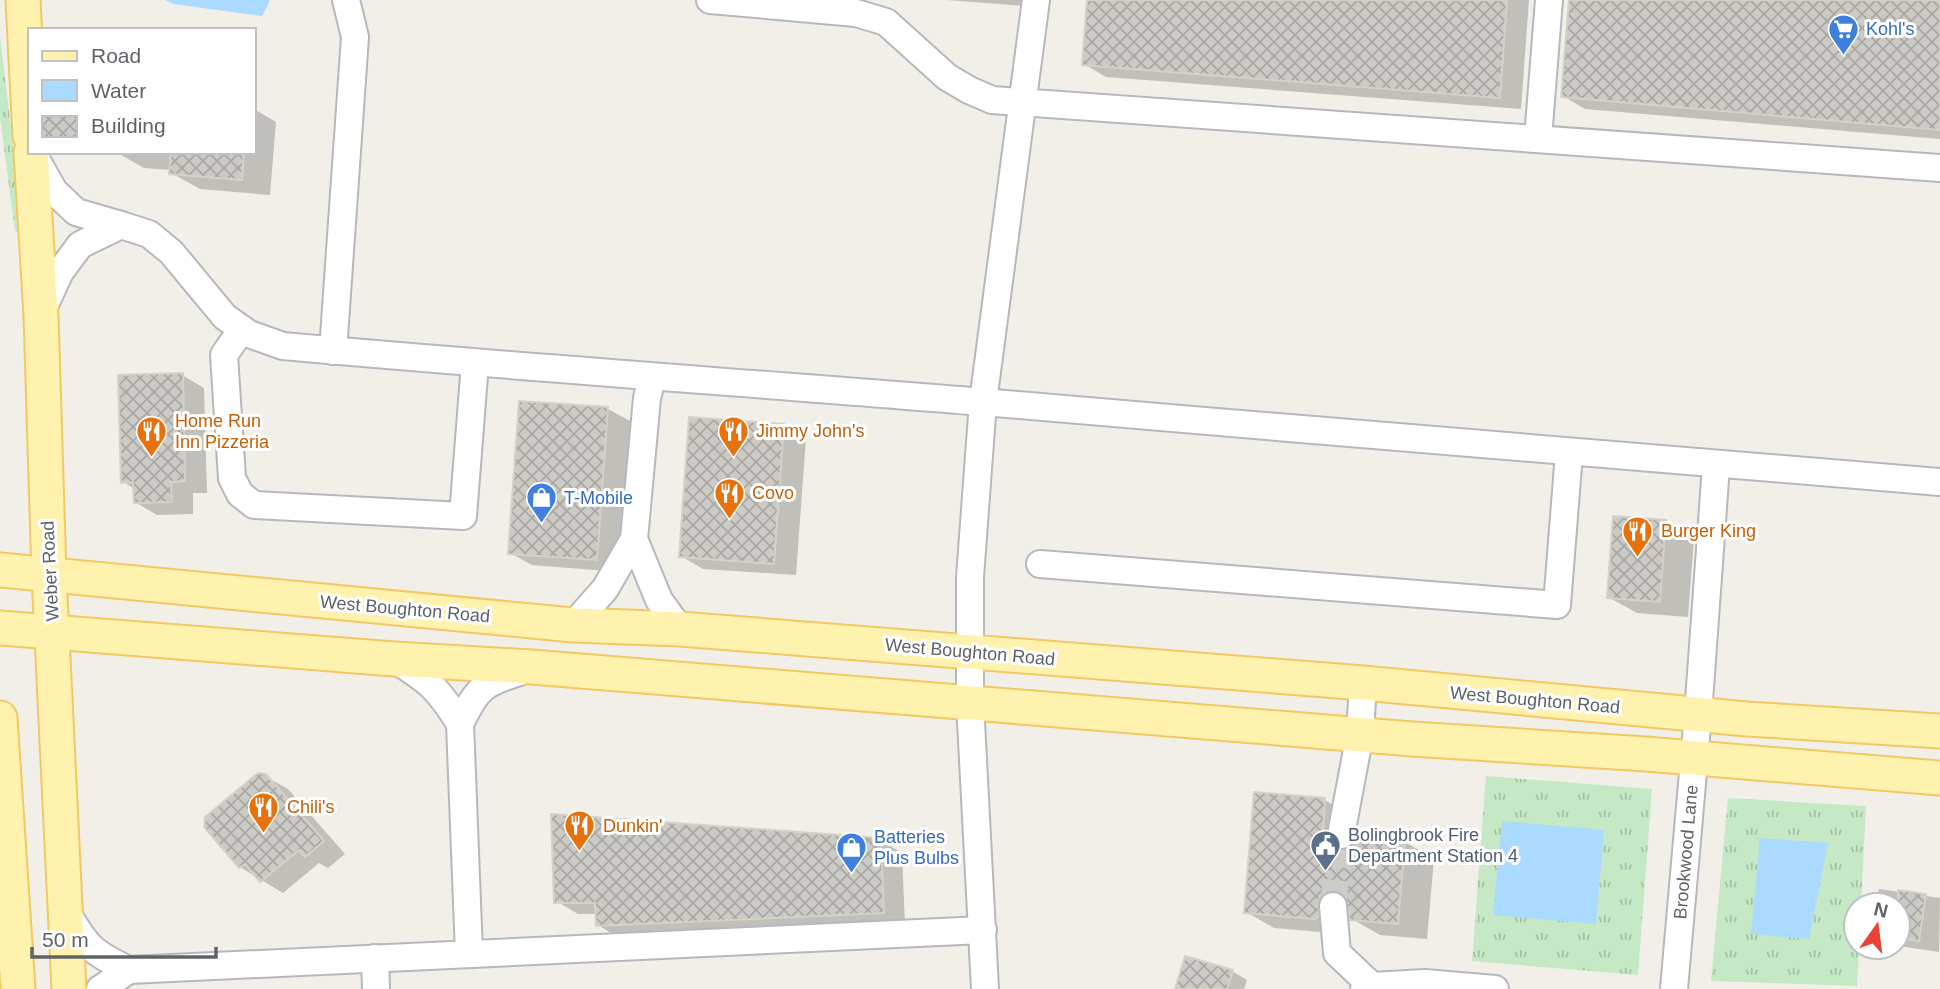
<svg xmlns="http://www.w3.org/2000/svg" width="1940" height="989" font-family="Helvetica,sans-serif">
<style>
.grass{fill:url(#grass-tufts)}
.water{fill:#aadaff}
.shadow{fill:#0003}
.building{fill:url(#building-cross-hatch);stroke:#d6d1c6;stroke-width:2}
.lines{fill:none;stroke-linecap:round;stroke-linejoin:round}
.minor-tunnel{stroke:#ccccc8;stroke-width:26;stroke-dasharray:26 13;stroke-linecap:butt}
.minor-casing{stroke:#b5b8bc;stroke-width:30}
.major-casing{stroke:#f2c960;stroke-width:37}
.minor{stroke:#fff;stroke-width:26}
.major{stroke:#fff2af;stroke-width:33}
.labels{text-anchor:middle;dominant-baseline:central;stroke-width:6;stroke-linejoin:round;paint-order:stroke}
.shop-label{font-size:18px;fill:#366cbe;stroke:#fff;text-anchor:start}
.food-label{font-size:18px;fill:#c56008;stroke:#fff;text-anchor:start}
.street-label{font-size:18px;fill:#5f6368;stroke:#fff}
.service-label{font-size:18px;fill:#4e5e75;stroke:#fff;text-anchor:start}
</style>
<defs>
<pattern id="grass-tufts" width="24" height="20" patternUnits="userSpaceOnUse" patternTransform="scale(1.75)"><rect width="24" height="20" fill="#c5e8c5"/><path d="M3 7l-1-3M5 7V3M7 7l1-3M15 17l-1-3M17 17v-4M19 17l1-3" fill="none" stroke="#a3c0a4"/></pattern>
<pattern id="building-cross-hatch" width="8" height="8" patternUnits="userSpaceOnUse" patternTransform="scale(1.75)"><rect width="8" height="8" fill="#cccac5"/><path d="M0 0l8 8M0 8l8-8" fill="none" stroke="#a9a8a4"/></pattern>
</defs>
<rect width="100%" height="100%" fill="#f1efe8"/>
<g class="grass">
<polygon points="0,37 12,136 19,232 15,231 0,117"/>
<polygon points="1486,776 1652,789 1638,975 1472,961"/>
<polygon points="1728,798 1866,806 1861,905 1856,905 1856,947 1859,947 1857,986 1711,981"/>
</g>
<g class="water">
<polygon points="165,0 269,0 270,1 262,16 174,4"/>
<polygon points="1502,821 1604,830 1596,924 1493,915"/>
<polygon points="1760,838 1828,843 1809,939 1751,934"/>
</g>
<g class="shadow">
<polygon points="947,0 1025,0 1024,6"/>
<polygon points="1089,0 1529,0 1521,109 1106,77 1084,64"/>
<polygon points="1571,0 1940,0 1940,139 1585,109 1563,96"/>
<polygon points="254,109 276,122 270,195 200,189 171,173 171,170 144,168 116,152 254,152"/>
<polygon points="182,375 204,388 207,493 193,493 193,514 157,515 135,502 135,489 123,482"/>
<polygon points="608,409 630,421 619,572 532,565 510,553"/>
<polygon points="784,425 806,438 796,575 703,569 681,556"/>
<polygon points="1666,522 1694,538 1688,617 1637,613 1608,597"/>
<polygon points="265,776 288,789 345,854 328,868 319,863 283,893 240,867"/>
<polygon points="1325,800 1353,817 1351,849 1358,838 1405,842 1434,859 1427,939 1380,935 1352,919 1350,912 1347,915 1345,934 1274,928 1246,912"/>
<polygon points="880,840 902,853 905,925 619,938 598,925 597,914 578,914 556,901"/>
<polygon points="1879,889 1940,898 1939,952 1898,946 1898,905 1876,905"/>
<polygon points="1232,971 1247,980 1244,989 1177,989"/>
</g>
<g class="building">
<polygon points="1087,0 1507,0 1500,98 1082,65"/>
<polygon points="1569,0 1940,0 1940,130 1561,97"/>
<polygon points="171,152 244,152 242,180 169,174"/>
<polygon points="183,373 185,481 171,482 172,502 134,503 133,482 121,483 118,375"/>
<polygon points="519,401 608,407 597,560 508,554"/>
<polygon points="689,417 784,424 774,564 679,557"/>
<polygon points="1613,516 1666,520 1660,602 1607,598"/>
<polygon points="258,773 266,774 324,841 305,857 299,850 260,882 245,864 239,868 204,827 205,817"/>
<polygon points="1254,792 1325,798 1323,834 1326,834 1330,846 1337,850 1346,850 1352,846 1357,837 1405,841 1398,924 1350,920 1346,898 1340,892 1332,890 1325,893 1319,899 1318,917 1315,919 1244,913"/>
<polygon points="551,814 881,838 884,913 596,926 595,903 554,903"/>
<polygon points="1898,890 1926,894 1919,941 1898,938"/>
<polygon points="1185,956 1233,970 1227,989 1175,989"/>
</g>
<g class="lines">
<polyline class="minor-tunnel" points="1333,906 1341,835"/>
<defs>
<g id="minor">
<polyline points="710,0 856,13 886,22 947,77 969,90 992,100 1940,168"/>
<polyline points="1538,138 1549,0"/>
<polyline points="32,152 54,191 76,212 121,225 80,245 60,272 41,313"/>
<path d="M121,225L149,234L171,252L225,317L249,334L283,346C516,367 750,383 983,402C1302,429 1621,457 1940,482"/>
<polyline points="242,329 224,355 232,478 240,494 254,505 463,516 475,363"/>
<polyline points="333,351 355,37 346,0"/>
<polyline points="634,539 647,398 652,378"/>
<polyline points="1040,564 1557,605 1569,453"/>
<polyline points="573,625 605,589 634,539 659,600 680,629"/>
<path d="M394,659C429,681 438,688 460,724C479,684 484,684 525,670"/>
<polyline points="460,724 469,953"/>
<polyline points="1341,835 1360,734 1363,683"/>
<polyline points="1333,906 1337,953 1372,986"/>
<path d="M66,911C86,946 92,953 129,970L100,989"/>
<polyline points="375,958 376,989"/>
<polyline points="129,970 983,930"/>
<polyline points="985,989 970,703 970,577 983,402 1036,0"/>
<polyline points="1364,989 1372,986 1425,983 1495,989"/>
<polyline points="1674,989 1698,715 1716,466"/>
</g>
<g id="major">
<polyline points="23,0 30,136"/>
<polyline points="31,152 41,315 49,575 69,989"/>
<polyline points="0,570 573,625 680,629 1363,683 1747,719 1940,731"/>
<polyline points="0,628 394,659 532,667 1412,739 1646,754 1940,778"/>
<polyline points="0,718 18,989"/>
</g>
</defs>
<use href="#minor" class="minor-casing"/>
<use href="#major" class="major-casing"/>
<use href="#minor" class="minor"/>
<use href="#major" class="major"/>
</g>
<defs>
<symbol id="supermarket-pin" viewBox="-11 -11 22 30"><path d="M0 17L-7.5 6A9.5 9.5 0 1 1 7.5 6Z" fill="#3f7fe0" stroke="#fff"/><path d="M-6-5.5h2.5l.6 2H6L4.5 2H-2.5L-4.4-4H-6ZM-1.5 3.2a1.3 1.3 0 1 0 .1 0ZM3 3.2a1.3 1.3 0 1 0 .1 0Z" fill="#fff"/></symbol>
<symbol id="restaurant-pin" viewBox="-11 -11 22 30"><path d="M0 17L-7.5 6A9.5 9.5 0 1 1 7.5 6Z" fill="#e8710a" stroke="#fff"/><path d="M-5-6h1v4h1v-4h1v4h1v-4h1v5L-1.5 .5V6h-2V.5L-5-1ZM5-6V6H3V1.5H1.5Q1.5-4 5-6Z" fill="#fff"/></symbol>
<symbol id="shop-pin" viewBox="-11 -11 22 30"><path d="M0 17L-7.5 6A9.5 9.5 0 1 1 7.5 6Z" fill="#3f7fe0" stroke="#fff"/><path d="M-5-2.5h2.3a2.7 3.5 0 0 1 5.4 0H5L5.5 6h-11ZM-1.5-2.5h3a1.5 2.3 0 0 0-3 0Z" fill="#fff"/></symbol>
<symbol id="civic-pin" viewBox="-11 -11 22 30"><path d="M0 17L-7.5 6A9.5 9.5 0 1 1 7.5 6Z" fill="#5c6f8a" stroke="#fff"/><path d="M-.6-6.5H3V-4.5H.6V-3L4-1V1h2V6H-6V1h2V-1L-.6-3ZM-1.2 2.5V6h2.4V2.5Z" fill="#fff"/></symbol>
</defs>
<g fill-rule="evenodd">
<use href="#supermarket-pin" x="1826" y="12" width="35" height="47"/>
<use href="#restaurant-pin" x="134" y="414" width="35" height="47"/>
<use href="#restaurant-pin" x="716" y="414" width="35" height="47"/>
<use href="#restaurant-pin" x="712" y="476" width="35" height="47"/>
<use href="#shop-pin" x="524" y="480" width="35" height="47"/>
<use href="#restaurant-pin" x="1620" y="514" width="35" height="47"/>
<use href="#restaurant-pin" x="246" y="790" width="35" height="47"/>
<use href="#restaurant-pin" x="562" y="808" width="35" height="47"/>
<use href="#civic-pin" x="1308" y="828" width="35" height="47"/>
<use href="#shop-pin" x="834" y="830" width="35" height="47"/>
</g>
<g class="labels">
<g class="shop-label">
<text x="1866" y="29">Kohl's</text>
<text x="564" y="498">T-Mobile</text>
<text x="874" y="837">Batteries<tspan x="874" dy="21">Plus Bulbs</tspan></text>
</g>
<g class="food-label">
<text x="175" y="421">Home Run<tspan x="175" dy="21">Inn Pizzeria</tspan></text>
<text x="756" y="431">Jimmy John's</text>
<text x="752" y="493">Covo</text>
<text x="1661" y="531">Burger King</text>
<text x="287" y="807">Chili's</text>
<text x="603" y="826">Dunkin'</text>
</g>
<g class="street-label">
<text transform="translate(50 571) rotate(-93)">Weber Road</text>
<text transform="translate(405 609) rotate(5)">West Boughton Road</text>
<text transform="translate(970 652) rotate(5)">West Boughton Road</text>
<text transform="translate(1535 700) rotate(5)">West Boughton Road</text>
<text transform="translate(1686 852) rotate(-85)">Brookwood Lane</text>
</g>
<g class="service-label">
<text x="1348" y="835">Bolingbrook Fire<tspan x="1348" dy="21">Department Station 4</tspan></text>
</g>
</g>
<rect x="28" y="28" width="228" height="126" fill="#ffffff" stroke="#bfc1c3" stroke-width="2"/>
<rect x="42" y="51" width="35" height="10" fill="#fff2af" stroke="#bfc1c3" stroke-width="2"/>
<text x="91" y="63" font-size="21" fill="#5f6368">Road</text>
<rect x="42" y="80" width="35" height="21" fill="#aadaff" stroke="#bfc1c3" stroke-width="2"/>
<text x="91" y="98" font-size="21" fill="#5f6368">Water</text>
<rect x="42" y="116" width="35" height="21" fill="url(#building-cross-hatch)" stroke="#bfc1c3" stroke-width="2"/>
<text x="91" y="133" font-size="21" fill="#5f6368">Building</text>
<g transform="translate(1877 926) rotate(14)"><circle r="33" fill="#ffffff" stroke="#bfc1c3" stroke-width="2"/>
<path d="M0-5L12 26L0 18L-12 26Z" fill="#ea4335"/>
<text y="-10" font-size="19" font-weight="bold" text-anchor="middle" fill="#5f6368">N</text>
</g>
<path d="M32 947v10h184v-10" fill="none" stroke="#5f6368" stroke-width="3.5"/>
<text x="42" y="947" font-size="21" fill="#5f6368" stroke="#ffffff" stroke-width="5" paint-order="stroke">50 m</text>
</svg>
